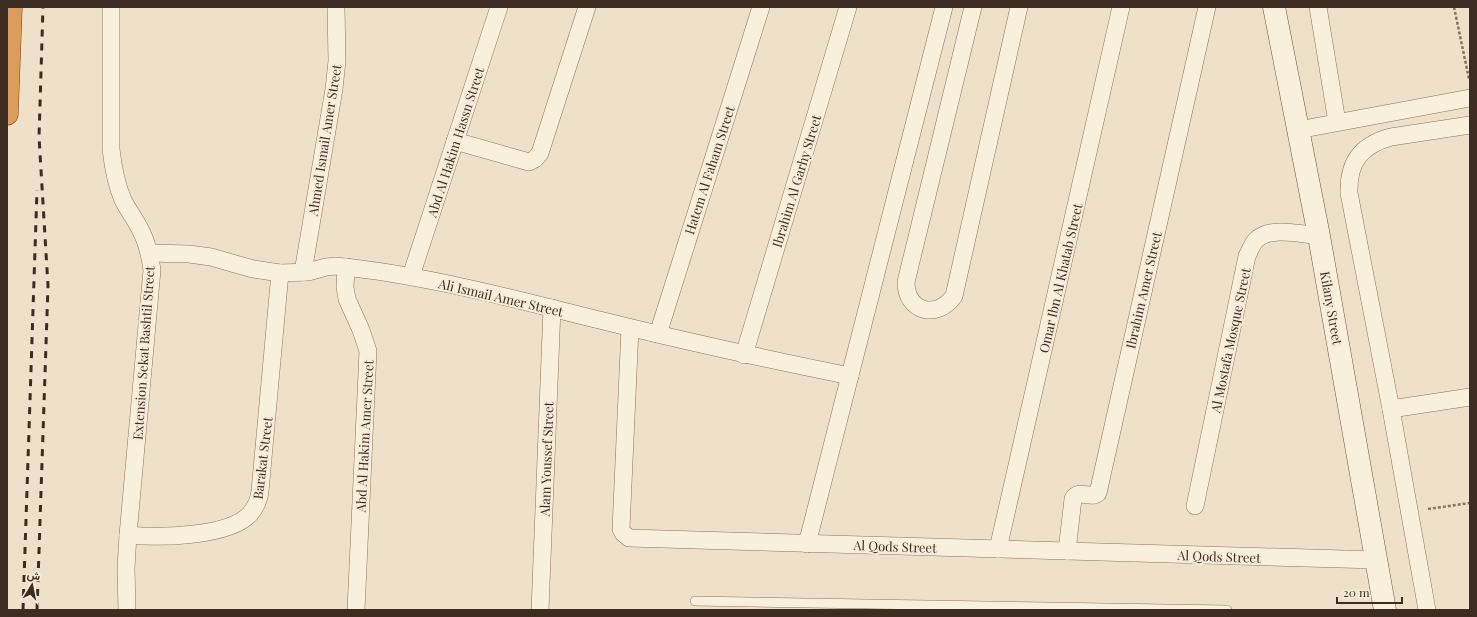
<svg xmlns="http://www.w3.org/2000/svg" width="1477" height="617" font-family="'Playfair Display',Vazirmatn,serif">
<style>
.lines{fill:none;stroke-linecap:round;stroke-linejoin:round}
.lane-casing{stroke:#8b735d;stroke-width:10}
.street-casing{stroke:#8b735d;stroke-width:18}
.secondary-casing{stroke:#6d5440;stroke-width:23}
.highway-casing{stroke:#5a4231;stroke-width:23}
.path{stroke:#8b735d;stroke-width:2.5;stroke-dasharray:3 2;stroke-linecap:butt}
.lane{stroke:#f9efdd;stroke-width:9}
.street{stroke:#f9efdd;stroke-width:17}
.secondary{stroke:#f9efdd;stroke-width:22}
.highway{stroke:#dc9c5c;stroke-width:22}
.rail{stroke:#3c2c21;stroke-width:3;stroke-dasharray:7 7;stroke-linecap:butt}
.labels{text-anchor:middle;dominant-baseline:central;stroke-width:4;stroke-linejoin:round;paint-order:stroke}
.street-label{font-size:13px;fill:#3c2c21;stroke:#f6ecd9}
</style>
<rect width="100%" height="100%" fill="#efe1c9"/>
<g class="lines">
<defs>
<polyline id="lane" points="695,601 1227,610"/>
<g id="street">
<path d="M111,7V149C113,167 116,184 123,200C128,210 135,219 140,229C147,242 150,255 152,270L128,535L126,568L127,610"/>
<path d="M973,7L906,282C906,312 937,320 954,296L1019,7"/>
<polyline points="1318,7 1337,122"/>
<polyline points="1298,130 1470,98"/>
<polyline points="455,141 529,162 535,159 540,153 587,7"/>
<path d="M150,253L189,254L211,257L253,269L280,273L308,272L326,267L336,266C435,276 532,304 628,327C702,345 776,361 850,376"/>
<polyline points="346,267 345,287 347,299 361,330 368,351 356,610"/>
<polyline points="303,272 334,89 337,61 336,7"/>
<polyline points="411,276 499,7"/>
<polyline points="630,328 621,529 623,533 629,538 1376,560"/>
<polyline points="658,334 761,7"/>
<polyline points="744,355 848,7"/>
<polyline points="1391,409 1470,397"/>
<path d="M1195,506L1247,256C1250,251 1252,244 1256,240C1271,226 1300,234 1319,236"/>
<path d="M128,535C158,538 229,537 250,514C256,507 259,500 260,491L280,273"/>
<polyline points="807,544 944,7"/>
<polyline points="998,549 1121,7"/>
<path d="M1067,551L1073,499C1079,488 1090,500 1098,493L1207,7"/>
<polyline points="540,610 552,308"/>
<path d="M1427,610L1391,409L1349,193C1348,162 1361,145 1391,137L1470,125"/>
</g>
<polyline id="secondary" points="1274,7 1319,236 1385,610"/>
<polyline id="highway" points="7,114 11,7"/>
</defs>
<use href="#lane" class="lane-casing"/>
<use href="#street" class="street-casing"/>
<use href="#secondary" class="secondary-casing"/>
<use href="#highway" class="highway-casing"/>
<g class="path">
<polyline points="1454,7 1469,79"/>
<polyline points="1428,509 1470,503"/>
</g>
<use href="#lane" class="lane"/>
<use href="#street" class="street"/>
<use href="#secondary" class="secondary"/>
<use href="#highway" class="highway"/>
<g class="rail">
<polyline points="23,610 37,190"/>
<polyline points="37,610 48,286 39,137 43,7"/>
</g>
</g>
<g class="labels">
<g class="street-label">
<text transform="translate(324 140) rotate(-81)">Ahmed Ismail Amer Street</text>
<text transform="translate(455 142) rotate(-72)">Abd Al Hakim Hassn Street</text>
<text transform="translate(709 170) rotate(-72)">Hatem Al Faham Street</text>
<text transform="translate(796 181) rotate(-73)">Ibrahim Al Garhy Street</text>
<text transform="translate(1060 278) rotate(-77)">Omar Ibn Al Khatab Street</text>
<text transform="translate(1143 290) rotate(-77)">Ibrahim Amer Street</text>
<text transform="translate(501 297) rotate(13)">Ali Ismail Amer Street</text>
<text transform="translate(1332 308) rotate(80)">Kilany Street</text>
<text transform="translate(1230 340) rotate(-78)">Al Mostafa Mosque Street</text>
<text transform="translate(143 353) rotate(-86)">Extension Sekat Bashtil Street</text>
<text transform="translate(364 436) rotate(-87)">Abd Al Hakim Amer Street</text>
<text transform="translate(262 458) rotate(-83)">Barakat Street</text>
<text transform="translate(546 459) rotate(-88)">Alam Youssef Street</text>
<text transform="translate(895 546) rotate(2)">Al Qods Street</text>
<text transform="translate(1219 556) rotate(2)">Al Qods Street</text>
</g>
</g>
<rect width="1477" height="617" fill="none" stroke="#3c2c21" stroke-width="16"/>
<g transform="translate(32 585) rotate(10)" stroke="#f6ecd9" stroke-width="3" paint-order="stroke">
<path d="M0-3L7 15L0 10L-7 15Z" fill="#3c2c21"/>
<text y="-6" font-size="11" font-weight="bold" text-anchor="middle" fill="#3c2c21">ش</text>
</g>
<path d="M1337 597v6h65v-6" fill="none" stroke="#3c2c21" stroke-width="2"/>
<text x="1343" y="597" font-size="12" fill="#3c2c21" stroke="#f6ecd9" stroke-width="3" paint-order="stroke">20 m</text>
</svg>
